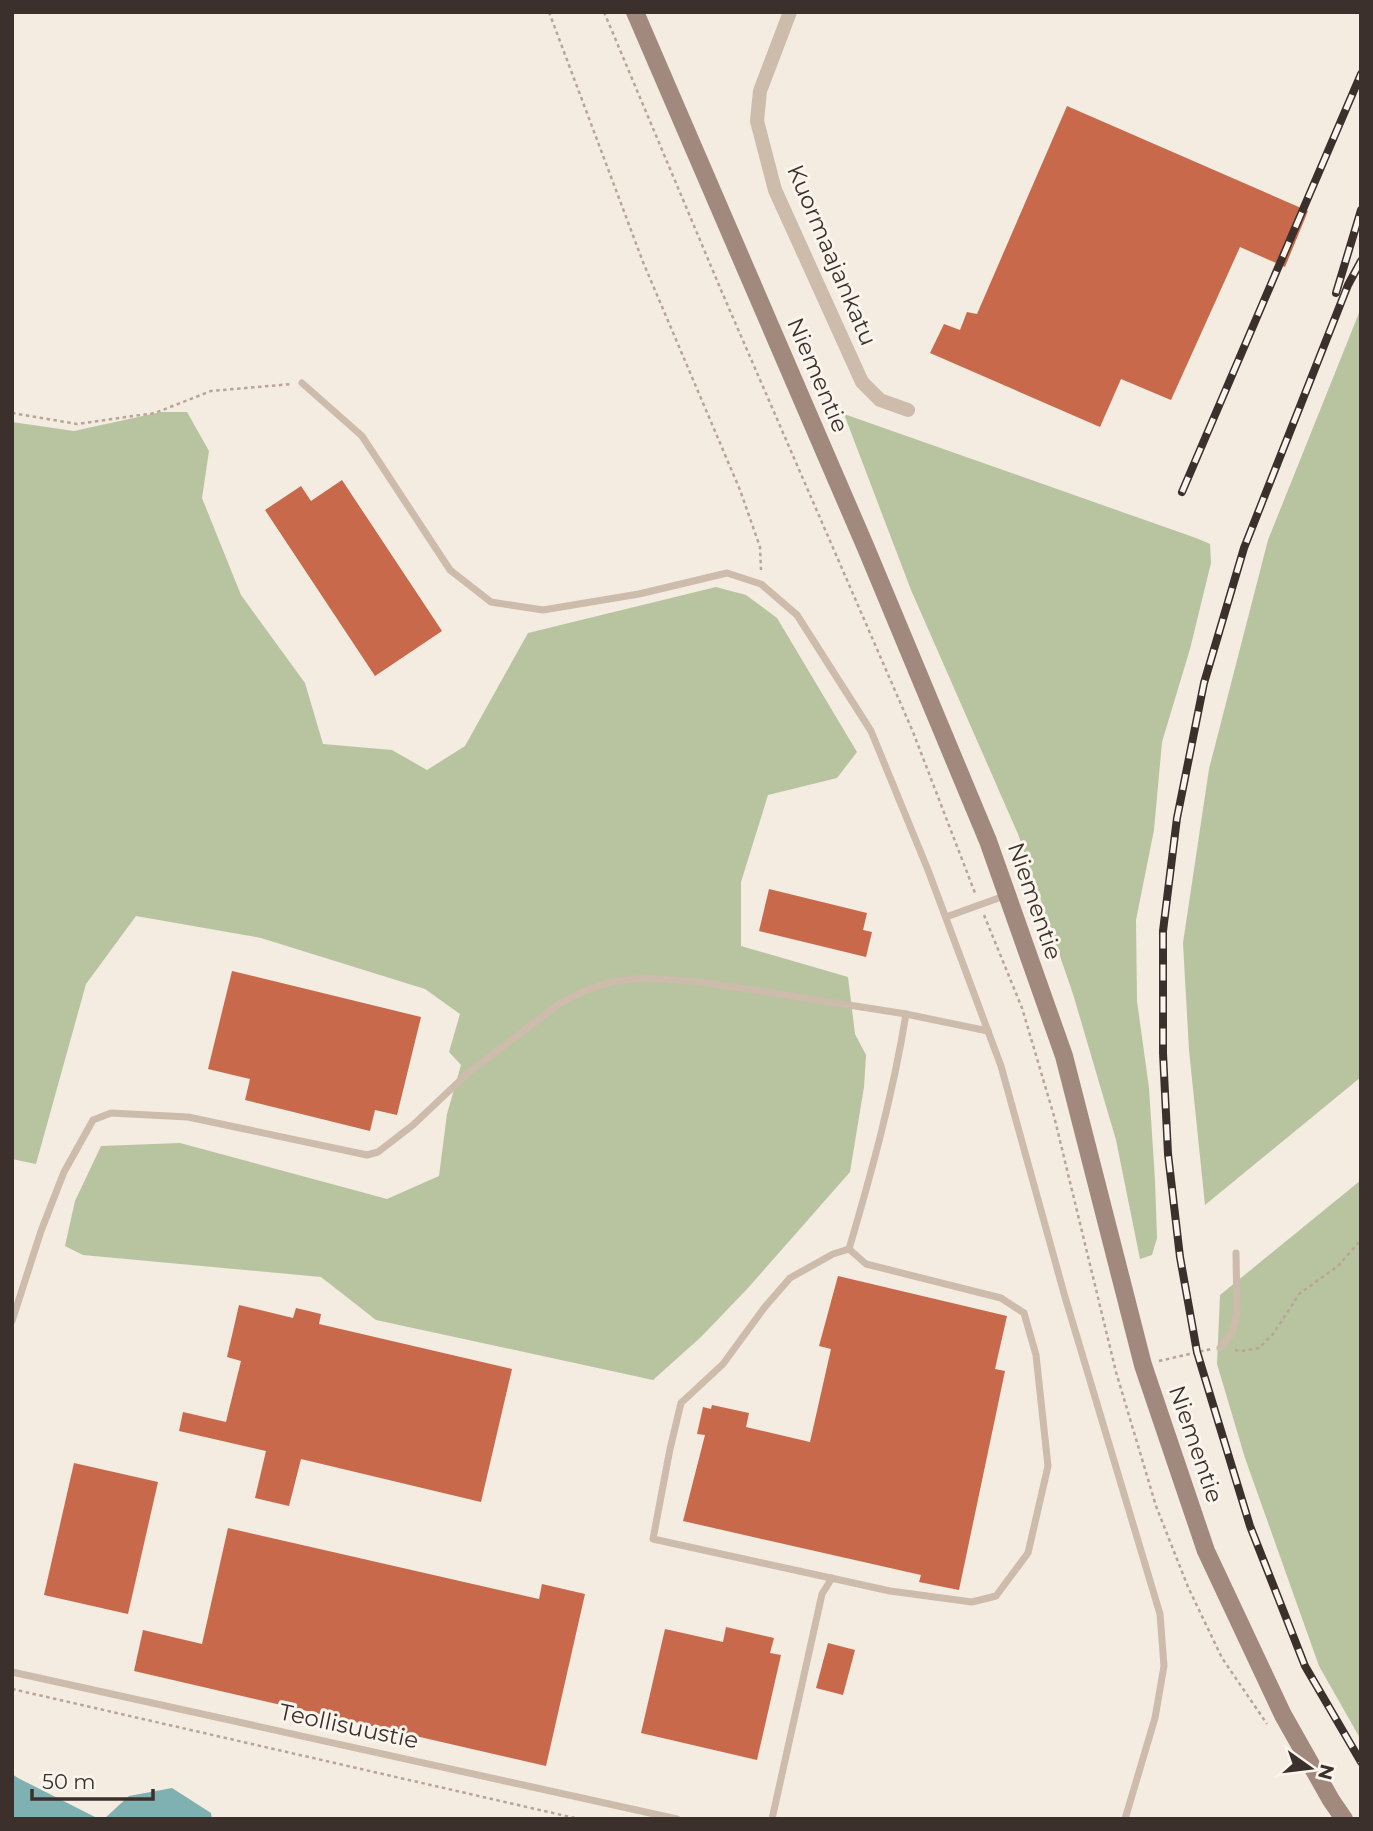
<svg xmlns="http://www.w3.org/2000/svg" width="1373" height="1831" font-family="Montserrat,sans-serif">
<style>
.green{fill:#b8c4a0}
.water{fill:#7fb0b2}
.building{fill:#c8694b}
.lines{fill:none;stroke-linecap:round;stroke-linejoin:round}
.path{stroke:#b9a596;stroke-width:2.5;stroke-dasharray:3.5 3.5;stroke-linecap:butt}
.service{stroke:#cdbbac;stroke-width:7}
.minor{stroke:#cdbbac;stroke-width:14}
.secondary{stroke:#a18a7d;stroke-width:18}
.rail-casing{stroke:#3b302b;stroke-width:8}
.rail{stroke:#fbf5ee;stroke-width:5;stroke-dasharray:16;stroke-linecap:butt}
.labels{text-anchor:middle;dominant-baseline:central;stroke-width:6;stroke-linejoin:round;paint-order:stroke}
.street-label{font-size:23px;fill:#3b302b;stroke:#fbf5ee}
</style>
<rect width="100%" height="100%" fill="#f4ebe1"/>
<g class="green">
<polygon points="1361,308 1361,1077 1205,1205 1189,1050 1183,943 1209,769 1268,540"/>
<polygon points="161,412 187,412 209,451 202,498 241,595 305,683 323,744 392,750 427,770 465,746 528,633 716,587 746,595 777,618 857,752 837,778 768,795 741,882 741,946 848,977 855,1034 866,1055 864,1087 850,1172 748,1288 701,1337 653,1380 376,1320 321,1277 83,1255 65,1246 75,1201 101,1146 180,1143 387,1199 439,1176 447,1114 461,1065 449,1052 460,1014 425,989 261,938 136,916 86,984 36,1164 12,1159 12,422 74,431"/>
<polygon points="844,414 1196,538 1210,544 1211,563 1190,649 1162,742 1154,830 1136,920 1137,1001 1149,1088 1155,1180 1157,1238 1152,1255 1140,1259 1116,1140 1073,994 1018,834 911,590"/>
<polygon points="1361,1180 1361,1740 1319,1666 1245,1458 1217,1364 1220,1295"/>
</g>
<g class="water">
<polygon points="12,1774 18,1778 99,1819 12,1819"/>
<polygon points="172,1788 211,1813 212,1819 104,1819 129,1796"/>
</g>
<g class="building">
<polygon points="1067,106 1308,211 1285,267 1240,247 1171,400 1121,379 1100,427 930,353 944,324 960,330 967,312 977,314"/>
<polygon points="342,480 442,631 375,676 265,510 301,486 311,501"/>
<polygon points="769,889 867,913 863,930 872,932 866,957 759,931"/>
<polygon points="232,971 421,1017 397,1115 375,1110 370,1131 245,1100 250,1079 208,1069"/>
<polygon points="838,1276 1007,1316 995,1369 1005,1371 959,1590 919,1582 921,1575 683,1521 705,1435 697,1434 703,1407 711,1409 712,1405 749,1413 746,1427 810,1442 831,1349 819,1346"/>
<polygon points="239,1305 293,1318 296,1308 321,1314 319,1324 512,1369 481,1502 301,1459 289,1506 255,1498 266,1451 179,1431 183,1412 226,1422 241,1361 227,1357"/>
<polygon points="74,1463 158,1482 128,1614 44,1595"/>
<polygon points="228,1528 539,1599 542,1584 585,1594 546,1766 134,1671 143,1630 202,1644"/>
<polygon points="726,1627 774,1638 770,1653 781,1655 757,1760 641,1733 665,1629 723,1642"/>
<polygon points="828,1643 855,1650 843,1695 816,1688"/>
</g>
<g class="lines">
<g class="path">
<polyline points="549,12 643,262 740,490 760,547 761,570"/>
<polyline points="604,12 721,290 913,732 975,893"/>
<polyline points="12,413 77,424 155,413 211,391 292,384"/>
<polyline points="984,915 1022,1008 1054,1116 1116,1372 1156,1506 1188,1587 1222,1658 1267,1724"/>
<polyline points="1235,1350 1242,1351 1259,1348 1273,1334 1300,1293 1338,1266 1361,1240"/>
<polyline points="1159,1361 1211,1349"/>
<polyline points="12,1689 579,1819"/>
</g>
<g class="service">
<polyline points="302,383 362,436 450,570 491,602 543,610 639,594 727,573 761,584 797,615 871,731 928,870 1001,1066 1065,1297 1160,1614 1164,1666 1155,1718 1125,1819"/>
<polyline points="946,917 1007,895"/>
<polygon points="849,1249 866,1264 1001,1298 1024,1313 1036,1355 1048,1466 1028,1553 996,1596 972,1602 890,1591 653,1539 670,1449 681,1403 723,1364 764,1308 790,1278 833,1254"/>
<path d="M849,1249C872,1171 893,1094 906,1014"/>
<polyline points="12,1321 41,1231 64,1172 93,1120 111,1113 188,1117 367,1155 378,1152 413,1125 468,1073 559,1004 584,991 612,982 643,978 702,982 906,1014 988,1031"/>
<polyline points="1220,1348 1232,1333 1237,1314 1236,1253"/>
<polyline points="12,1672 677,1819"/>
<polyline points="772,1819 822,1594 832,1578"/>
</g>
<polyline class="minor" points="790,12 760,91 757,121 775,190 862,382 880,400 908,410"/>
<polyline class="secondary" points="635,12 866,548 988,841 1064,1056 1143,1365 1206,1551 1283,1715 1331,1800 1344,1819"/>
<defs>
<g id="rail">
<polyline points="1361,261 1348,285 1244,548 1204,683 1177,818 1163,931 1163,1053 1168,1154 1180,1257 1197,1352 1250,1526 1305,1666 1361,1762"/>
<polyline points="1336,293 1361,210"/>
<polyline points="1182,492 1361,74"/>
</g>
</defs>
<use href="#rail" class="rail-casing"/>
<use href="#rail" class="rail"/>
</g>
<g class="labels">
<g class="street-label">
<text transform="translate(832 255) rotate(67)">Kuormaajankatu</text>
<text transform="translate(818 375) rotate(67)">Niementie</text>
<text transform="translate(1035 901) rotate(71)">Niementie</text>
<text transform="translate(1196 1444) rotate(71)">Niementie</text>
<text transform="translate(349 1726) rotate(12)">Teollisuustie</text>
</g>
</g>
<rect width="1373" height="1831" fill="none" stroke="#3b302b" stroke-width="28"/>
<g transform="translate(1310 1768) rotate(104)" stroke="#fbf5ee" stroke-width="5" paint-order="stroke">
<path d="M0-5L12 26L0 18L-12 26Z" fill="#3b302b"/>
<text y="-10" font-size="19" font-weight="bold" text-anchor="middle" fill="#3b302b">N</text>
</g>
<path d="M32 1789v10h121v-10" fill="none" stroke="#3b302b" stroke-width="3.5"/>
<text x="42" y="1789" font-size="21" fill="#3b302b" stroke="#fbf5ee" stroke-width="5" paint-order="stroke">50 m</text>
</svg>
